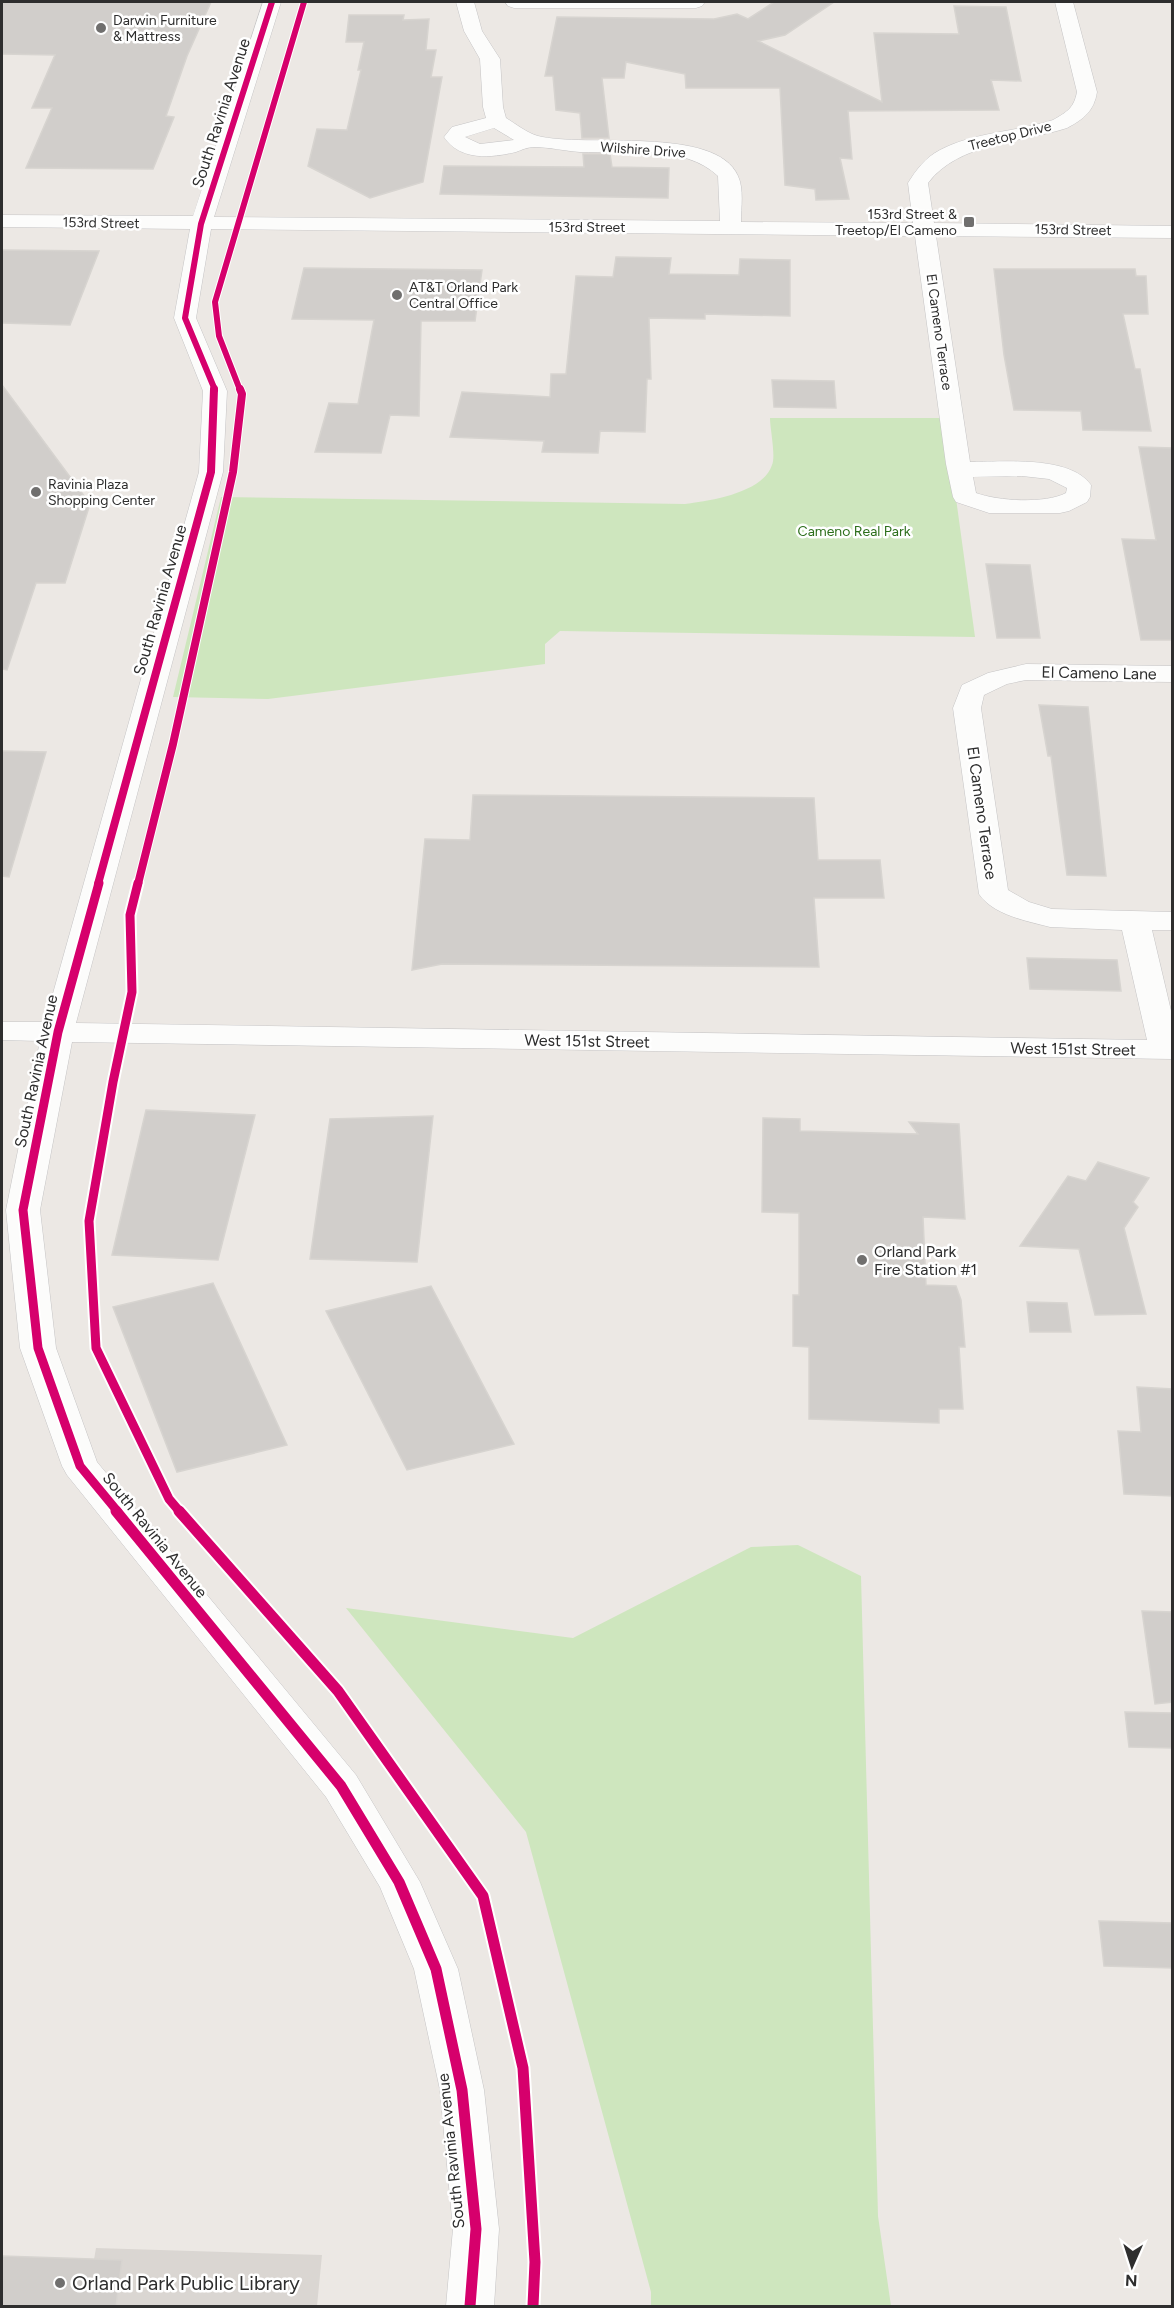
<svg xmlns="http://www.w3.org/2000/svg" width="1174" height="2308" font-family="Figtree,sans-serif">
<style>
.green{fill:#cee6be}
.plaza{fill:#dad6d2}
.building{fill:#d1cecb;stroke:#d7d4d0;stroke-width:1.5}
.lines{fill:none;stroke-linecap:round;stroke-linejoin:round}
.minor-casing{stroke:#c5c4c5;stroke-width:1}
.minor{fill:#fcfcfb;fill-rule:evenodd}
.cycleway-far3-casing{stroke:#fff;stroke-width:8}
.cycleway-far2-casing{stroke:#fff;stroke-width:10}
.cycleway-far1-casing{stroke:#fff;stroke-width:13}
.cycleway-casing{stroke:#fff;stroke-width:15}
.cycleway-far3{stroke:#d6006c;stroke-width:6}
.cycleway-far2{stroke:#d6006c;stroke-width:8}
.cycleway-far1{stroke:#d6006c;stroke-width:9}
.cycleway{stroke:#d6006c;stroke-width:11}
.poi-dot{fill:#706f6e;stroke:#fff;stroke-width:2}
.labels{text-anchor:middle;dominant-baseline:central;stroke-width:5;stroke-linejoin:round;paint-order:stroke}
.far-poi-label{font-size:14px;fill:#2e2e2e;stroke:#fff;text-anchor:start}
.far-street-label{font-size:14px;fill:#2e2e2e;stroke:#fff}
.far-park-label{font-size:14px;fill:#2c6e1b;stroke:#fff}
.street-label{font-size:16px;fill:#2e2e2e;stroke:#fff}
.poi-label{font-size:16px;fill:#2e2e2e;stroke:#fff;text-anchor:start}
.near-poi-label{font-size:20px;fill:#2e2e2e;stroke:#fff;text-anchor:start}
</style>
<rect width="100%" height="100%" fill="#ece8e4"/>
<g class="green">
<path d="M770,418H945L975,637L560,631L545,644V664L268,699L173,697L221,497L685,504C710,501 763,493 772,465C776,456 770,429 770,418Z"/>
<polygon points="798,1545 861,1576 878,2216 891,2306 651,2306 651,2292 526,1832 346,1608 573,1638 751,1547"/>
</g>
<polygon class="plaza" points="96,2248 322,2255 317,2306 86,2306"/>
<g class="building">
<polygon points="2,2 211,2 187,56 166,116 174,117 153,169 26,168 52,108 32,108 55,55 2,54"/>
<polygon points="774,2 834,2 785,35 758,41 882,102 874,33 959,34 954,6 1006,7 1021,81 991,80 999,110 848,111 852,159 840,158 849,199 816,200 815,189 785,185 780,88 686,88 685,74 626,62 624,78 602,78 609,138 582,138 580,113 556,110 553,76 545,76 557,17 714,19 737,14 748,19"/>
<polygon points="349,15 404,15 403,20 429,19 426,50 436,50 431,77 442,77 423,182 370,198 308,166 317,129 347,130 361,70 358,70 364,42 346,42"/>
<polygon points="583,154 610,154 612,167 669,168 668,198 440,194 444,166 584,167"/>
<polygon points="2,250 99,251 70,325 2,323"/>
<polygon points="616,257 671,258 669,274 739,275 740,259 790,260 790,316 705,314 705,319 649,318 651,379 647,379 645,432 600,431 598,453 542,452 544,441 450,437 462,392 550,397 551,374 566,374 576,276 613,277"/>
<polygon points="304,268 482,270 475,321 421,321 419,416 390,415 381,453 315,452 329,403 358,404 374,320 292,319"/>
<polygon points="994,269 1135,269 1136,276 1146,276 1148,314 1123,314 1135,369 1140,369 1151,431 1083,430 1081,411 1014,410 1004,355"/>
<polygon points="772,380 834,381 836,408 774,407"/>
<polygon points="2,385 90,504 65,583 36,583 7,670 2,669"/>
<polygon points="1139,447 1173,448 1173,640 1141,640 1122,539 1156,540"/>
<polygon points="986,564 1030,565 1040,638 997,638"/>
<polygon points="1039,705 1088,707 1106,876 1067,875 1051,756 1048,756"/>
<polygon points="2,751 46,752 9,877 2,876"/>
<polygon points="473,795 814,798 818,860 880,860 884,898 814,898 819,967 442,964 412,970 425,839 470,840"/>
<polygon points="1027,958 1117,960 1121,991 1030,989"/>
<polygon points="146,1110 255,1115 218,1260 112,1255"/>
<polygon points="433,1116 417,1262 310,1259 330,1119"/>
<polygon points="763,1118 800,1119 800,1131 918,1134 909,1122 959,1124 965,1219 923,1217 926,1285 956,1286 961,1300 965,1347 959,1347 963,1409 939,1409 939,1423 809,1419 809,1347 793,1346 793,1295 799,1295 799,1213 762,1212"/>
<polygon points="1098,1162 1149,1178 1133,1202 1138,1207 1124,1228 1146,1314 1095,1315 1079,1249 1020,1246 1068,1176 1086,1181"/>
<polygon points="213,1283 287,1445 177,1472 113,1307"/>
<polygon points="431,1286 514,1444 407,1470 326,1311"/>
<polygon points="1027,1302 1067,1303 1071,1332 1030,1332"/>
<polygon points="1137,1387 1173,1389 1173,1496 1124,1494 1118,1431 1141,1432"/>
<polygon points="1142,1611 1173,1612 1173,1702 1155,1704"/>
<polygon points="1125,1712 1173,1713 1173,1748 1129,1747"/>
<polygon points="1099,1921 1173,1923 1173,1968 1104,1966"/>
<polygon points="2,2256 122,2260 116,2307 2,2307"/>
</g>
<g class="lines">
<defs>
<g id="minor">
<path d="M263,2H281L214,217L720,221L718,176C684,144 624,153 580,152C565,151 549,147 534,147C528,147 521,150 516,152C491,158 460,161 444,137L452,127L486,118L483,107L480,59L464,31L456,2H474L482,31L500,59L503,107L506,118C516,124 527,133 538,136C584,148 716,125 738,176C744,189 741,207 741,222L913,223L908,183C916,170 926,157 940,150C974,132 1017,132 1053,120C1067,112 1074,108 1077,92L1055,2H1073L1097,92C1094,111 1084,119 1067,128C1021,143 959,142 928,183L934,223L1172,226V238L936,236L970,462C1002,462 1070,455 1091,485L1090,497L1087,502L1069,511L1060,513H989L956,502L953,497L946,464L915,236L211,229L196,318L227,391L223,472L76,1023L1147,1040L1122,930L1050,927C1027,921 993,915 979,894L953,708L962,685L988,673L1026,664L1172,666V682L1026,680L1007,684L984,695L981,708L1008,890L1029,902L1052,909L1172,912V930H1152L1172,1015V1059L72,1042L40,1210L56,1348L97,1462L356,1775L420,1882L458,1969L484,2090L499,2229L494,2306H446L453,2229L440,2090L414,1969L380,1887L326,1797L67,1475L62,1466L20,1348L6,1210L40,1041L2,1040V1022H45L199,472L203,391L174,318L190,229L2,227V215L193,216ZM494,128L514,140L480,144L465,137ZM1022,476L1049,479L1067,488L1066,493C1045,504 998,501 976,493L973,477Z"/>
<polygon points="505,2 705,2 702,6 696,8 514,8 508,6"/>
</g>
</defs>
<use href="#minor" class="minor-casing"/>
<use href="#minor" class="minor"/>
<defs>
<g id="cycleway-far3">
<polyline points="215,390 185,318 201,224 272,2"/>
<polyline points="240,390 219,336 215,302 304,2"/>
</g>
<g id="cycleway-far2">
<polyline points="98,884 211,472 214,389"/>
<polyline points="138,884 173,744 233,472 242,394 240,389"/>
</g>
<g id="cycleway-far1">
<polyline points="99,883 58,1032 23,1210 38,1348 80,1466 118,1512"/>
<polyline points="138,883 130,915 132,992 113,1082 89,1221 96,1348 169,1499 180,1512"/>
</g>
<g id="cycleway">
<polyline points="116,1511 341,1786 399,1882 436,1969 462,2090 476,2229 470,2306"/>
<polyline points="179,1511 338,1691 483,1896 523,2068 535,2262 533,2306"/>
</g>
</defs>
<use href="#cycleway-far3" class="cycleway-far3-casing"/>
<use href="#cycleway-far2" class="cycleway-far2-casing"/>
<use href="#cycleway-far1" class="cycleway-far1-casing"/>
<use href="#cycleway" class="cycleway-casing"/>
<use href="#cycleway-far3" class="cycleway-far3"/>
<use href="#cycleway-far2" class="cycleway-far2"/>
<use href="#cycleway-far1" class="cycleway-far1"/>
<use href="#cycleway" class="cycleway"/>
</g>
<g class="poi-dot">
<circle cx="101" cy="28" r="6"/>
<rect x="963" y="216" width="12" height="12" rx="3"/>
<circle cx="397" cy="295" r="6"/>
<circle cx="36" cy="492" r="6"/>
<circle cx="862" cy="1260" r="6"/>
<circle cx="60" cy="2283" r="6"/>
</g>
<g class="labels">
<g class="far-poi-label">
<text x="113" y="20">Darwin Furniture<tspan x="113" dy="16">&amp; Mattress</tspan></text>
<text x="957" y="214" text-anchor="end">153rd Street &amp;<tspan x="957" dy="16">Treetop/El Cameno</tspan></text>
<text x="409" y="287">AT&amp;T Orland Park<tspan x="409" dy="16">Central Office</tspan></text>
<text x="48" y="484">Ravinia Plaza<tspan x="48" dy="16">Shopping Center</tspan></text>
</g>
<g class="far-street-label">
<text transform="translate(1010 136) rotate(-14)">Treetop Drive</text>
<text transform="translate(643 150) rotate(4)">Wilshire Drive</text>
<text transform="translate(101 223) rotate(1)">153rd Street</text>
<text x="587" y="227">153rd Street</text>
<text transform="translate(1073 230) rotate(1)">153rd Street</text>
<text transform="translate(939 332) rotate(82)">El Cameno Terrace</text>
</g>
<g class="far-park-label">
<text x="854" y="531">Cameno Real Park</text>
</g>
<g class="street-label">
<text transform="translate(221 113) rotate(-72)">South Ravinia Avenue</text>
<text transform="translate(160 600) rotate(-74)">South Ravinia Avenue</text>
<text transform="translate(1099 673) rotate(1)">El Cameno Lane</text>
<text transform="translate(982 813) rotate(82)">El Cameno Terrace</text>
<text transform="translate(587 1041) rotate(1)">West 151st Street</text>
<text transform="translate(1073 1049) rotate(1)">West 151st Street</text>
<text transform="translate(36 1071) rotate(-78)">South Ravinia Avenue</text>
<text transform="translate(155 1535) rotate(51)">South Ravinia Avenue</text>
<text transform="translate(451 2151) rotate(-96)">South Ravinia Avenue</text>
</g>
<g class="poi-label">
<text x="874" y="1251">Orland Park<tspan x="874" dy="18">Fire Station #1</tspan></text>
</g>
<g class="near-poi-label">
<text x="72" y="2283">Orland Park Public Library</text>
</g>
</g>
<rect width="1174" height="2308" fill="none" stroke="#2e2e2e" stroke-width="6"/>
<g transform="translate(1132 2266) rotate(183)" stroke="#ffffff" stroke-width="4.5" paint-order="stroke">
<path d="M0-4.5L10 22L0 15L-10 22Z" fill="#2e2e2e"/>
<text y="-9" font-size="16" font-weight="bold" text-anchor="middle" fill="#2e2e2e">N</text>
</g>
</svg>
